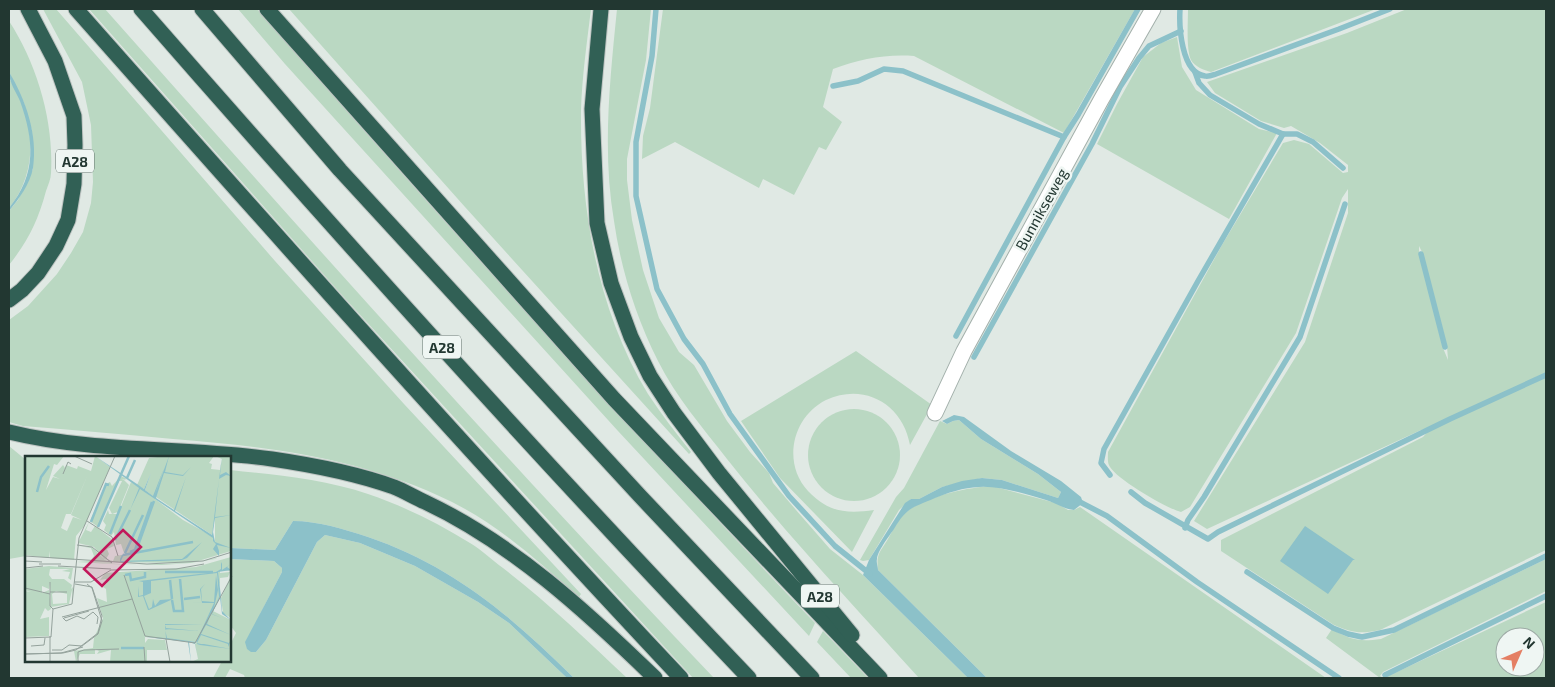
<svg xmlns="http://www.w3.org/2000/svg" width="1555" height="687" font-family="'Exo 2',sans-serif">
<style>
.green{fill:#bad8c2;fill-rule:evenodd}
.water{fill:#8cc1c9}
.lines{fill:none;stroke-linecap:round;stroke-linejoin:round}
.stream{stroke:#8cc1c9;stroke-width:5.5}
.minor-casing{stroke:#a3b0ab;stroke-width:17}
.highway-casing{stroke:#bdc3c1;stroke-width:17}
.minor{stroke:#fff;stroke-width:15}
.highway{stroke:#316055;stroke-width:15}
.labels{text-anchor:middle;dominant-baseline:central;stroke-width:5;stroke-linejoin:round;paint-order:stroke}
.shield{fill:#eff6f3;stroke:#60706b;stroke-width:1}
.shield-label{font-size:14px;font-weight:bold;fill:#223731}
.street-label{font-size:15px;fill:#223731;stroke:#eff6f3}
.inset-river{fill:none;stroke:#8cc1c9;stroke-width:2.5}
.inset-road{fill:none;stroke:#94a29c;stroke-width:1}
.view{fill:#c2185b;fill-opacity:0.15;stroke:#c2185b;stroke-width:2.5}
.inset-edge{fill:none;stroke:#223731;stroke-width:2.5}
</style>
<rect width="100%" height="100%" fill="#e0e9e4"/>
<g class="green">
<path d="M43,9H56L275,261L404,404L581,594L579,597C539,562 500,526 452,502C362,458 272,447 173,439C123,434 73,430 23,426L9,422V320L28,306L57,274L71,253L83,232L91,203L93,182L91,125L82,82Z"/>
<path d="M89,9H105C305,235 506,460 714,678H693L341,294Z"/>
<path d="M238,9H257C439,217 624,423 815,623L809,636L618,431L285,64Z"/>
<path d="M289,9H591C587,42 582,77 581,110C580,208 597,310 648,394C661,414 676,433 691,452L689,454L465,207Z"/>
<path d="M617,9H651L646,60L627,159V180L632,220L643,270L659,318L679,352L694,365L727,421L750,452L769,473L773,483L796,510L830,549L863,575L968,678H919C854,606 787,535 727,459C703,428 676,397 658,361C636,317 621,270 614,221C602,151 610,79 617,9Z"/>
<path d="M663,9H1135L1064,133L914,56C885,54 860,59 833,69L823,107L842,122L826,150L819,147L794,195L763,179L759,188L675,142L642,159L643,136L650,108Z"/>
<path d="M1188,9H1376L1211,72C1204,70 1195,67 1191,60C1186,49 1188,22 1188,9Z"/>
<path d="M1407,9H1546V550L1380,630C1360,634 1353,633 1334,625L1221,551V540L1423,437L1431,428L1421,430L1207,529L1194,521L1305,342L1348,213V189L1342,198L1296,333L1190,507L1181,512C1166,508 1118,480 1110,467C1107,463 1108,457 1108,452L1222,245L1283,143L1294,140L1309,144L1343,173L1348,172V165L1320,143L1291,126L1284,128L1261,121L1215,93L1207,82L1347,33ZM1419,246L1423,254L1447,346L1448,360L1443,348L1419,254Z"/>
<path d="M9,21C37,64 54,121 51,173C51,179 48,185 46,191C38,221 28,241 9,265V211L18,200L33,169L32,131L24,103L9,72Z"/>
<polygon points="1177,37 1182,67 1196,90 1259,129 1277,133 1229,219 1097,144 1117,104 1143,57 1161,43"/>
<path d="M9,78C35,118 40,170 9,208Z"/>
<path d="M856,351L932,405L910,445C903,404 864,382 826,400C792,417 782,463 808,491C828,512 846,514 874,510L852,552L780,478L741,421Z"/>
<circle cx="854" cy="455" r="46"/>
<polygon points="959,420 981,439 1038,474 1061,492 1058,498 1002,480 982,478 942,487 919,499 911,499 899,510 869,560 863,561 860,560 896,497 904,488 940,421 947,424 953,421"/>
<polygon points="9,446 26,460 26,556 9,559"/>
<path d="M230,470C276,475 323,479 368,494C403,506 438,523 470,543C482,550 492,560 503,568C547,602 587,640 627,678H574C511,616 453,566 368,537C344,529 318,521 293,521L275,550L230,548Z"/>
<path d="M992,486L1056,503L1068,510H1074L1080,507L1326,678H987L878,570C876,554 880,552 888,539C893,530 898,519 905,513C922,497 969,487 992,486Z"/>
<polygon points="325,535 360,543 415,566 478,602 509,623 567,678 245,678 244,675 230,669 225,678 213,678 222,661 230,661 230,645 236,633 230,625 230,559 274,561 282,568 282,572 260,614 256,652 266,640 317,542"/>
<path d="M1546,559V591L1383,672L1380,676L1383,678H1380L1326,638L1332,629C1351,640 1359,642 1381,639Z"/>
<path d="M1546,602V678H1384ZM1505,637H1535V667H1505Z"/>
<polygon points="823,631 868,678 851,678 817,642"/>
</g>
<g class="water">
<path d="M9,72C26,100 38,135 33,168C30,184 19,199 9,211V208C37,174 34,140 20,101C16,92 9,82 9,72Z"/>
<path d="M954,415L964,417L1011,451L1061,481L1081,497L1083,503L1074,510C1064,509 1056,503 1046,500C1000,487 982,479 935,498C912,508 907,507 894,529C889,536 877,552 877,559C876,562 878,567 878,570L987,678H968L863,575L869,560L905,503L911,499H919L942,487L962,481L982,478L1002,480L1058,498L1061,492L1038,474L981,439L959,420L953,421L947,424L942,421Z"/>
<path d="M293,521C318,521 344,529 368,537C453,566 511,616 574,678H567L509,623L478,602L415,566L360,543L325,535L317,542L266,640L256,652H251L247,649L245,642L282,572V568L274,561L230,559V548L275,550Z"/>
<polygon points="1305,526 1355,560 1353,560 1328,594 1280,561"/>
</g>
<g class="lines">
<g class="stream">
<polyline points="656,9 652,56 636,142 636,196 657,289 684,339 703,364 730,414 789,496 835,546 870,574"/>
<path d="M1180,9C1179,26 1181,73 1205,76C1208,77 1213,75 1216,74L1339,29L1390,9"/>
<polyline points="1195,72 1199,83 1210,95 1259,124 1283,134 1297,134 1313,142 1343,168"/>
<polyline points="833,86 858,81 884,69 903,71 1064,137 956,336"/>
<polyline points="1064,137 1078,115 1138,9"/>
<polyline points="1421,254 1445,347"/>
<polyline points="974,357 1092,144 1120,87 1139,58 1149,46 1181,31"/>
<polyline points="1110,475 1101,463 1104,449 1198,281 1283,134"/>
<polyline points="1131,492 1145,503 1208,539 1218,532 1450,419 1546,375"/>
<polyline points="1076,500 1107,516 1197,582 1339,678"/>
<polyline points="1185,528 1188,520 1204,497 1300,337 1345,204"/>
<polyline points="1247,572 1333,628 1348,634 1362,637 1394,630 1546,556"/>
<polyline points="1385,675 1546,596"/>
</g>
<defs>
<polyline id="minor" points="935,413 964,351 1101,100 1153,9"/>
<g id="highway">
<path d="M76,9C275,234 475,459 681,678"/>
<path d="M141,9C339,236 541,460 749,678"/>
<polyline points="202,9 340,170 640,496 812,678"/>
<polyline points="267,9 614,399 880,678"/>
<polyline points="601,9 592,109 597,223 611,283 631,337 650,376 674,413 719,473 852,635"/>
<polyline points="9,300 22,290 38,273 56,246 68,220 74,184 75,145 74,116 55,61 28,9"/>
<path d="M9,432C95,453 185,447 272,459C313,465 355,473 394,487C404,491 414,497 425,502C512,543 586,611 655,678"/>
</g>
</defs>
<use href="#minor" class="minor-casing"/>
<use href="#highway" class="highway-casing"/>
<use href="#minor" class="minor"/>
<use href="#highway" class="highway"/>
</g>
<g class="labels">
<g class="shield">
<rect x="56" y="149.5" width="38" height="23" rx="4"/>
<rect x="423" y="335.5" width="38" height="23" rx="4"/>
<rect x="801" y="584.5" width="38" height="23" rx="4"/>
</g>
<g class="shield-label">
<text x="75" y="161">A28</text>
<text x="442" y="347">A28</text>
<text x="820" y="596">A28</text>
</g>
<g class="street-label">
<text transform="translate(1041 209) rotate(-61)">Bunnikseweg</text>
</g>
</g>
<g transform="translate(25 456)">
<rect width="206" height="206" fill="#e0e9e4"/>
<path d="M0,0H39L32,9L29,8L21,34L28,21L35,23L28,20L38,9L40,12L41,9L52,13L53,10L66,15L70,0L85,11L60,69L51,80L49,104L25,102V95L24,102L0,99ZM63,18L46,59L57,64L48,61L42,75L36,72L41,58H46ZM141,0H189L184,7L187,8L186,13L195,14L197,3L190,0H206V95L170,106L192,102L190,103L165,107L137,109H109L86,108L52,106L65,105L69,100L66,92L54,90L67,91L80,104L88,107L60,106L112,109L160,107L86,106L79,103L69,91L53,87L64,66L61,74L66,76L70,70L88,84L89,90L82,93L84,98L81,103L88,105L90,100L111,97H99L96,88L91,89L89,76L86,80L79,74L81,69L78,65L83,54L84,58H93L106,26L129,41L120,34L126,17L119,33L112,29L124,2ZM131,41L187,79L190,60V86L187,80L158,64L130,43ZM96,20L102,23L94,25L73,71L65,65L81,28L85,26L87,30ZM98,23L104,29L93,56L87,58L84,52ZM206,101V115L195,114V117L205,116L203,121L195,122V132L192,115L195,141L188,155L206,164V206H166L173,203L170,188L173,184L171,186L120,181V187L123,183L140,184L142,194H122V206H85L86,194L72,198L74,195L70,193V198H55L51,206L49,195L68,192L69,182L78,162L72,142L82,146L81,133L78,131L82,127L81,123L75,124L80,117L171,111ZM24,110L48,112L46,124L43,122L45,116L37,115L45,113H25L24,119L27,123H39L47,129L46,133L48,131L47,147V134L44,148L26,151L25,126L24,133L17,130V137L24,134L26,153L23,155L20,152L15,163L24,161V180L0,181V135L6,136L0,134V113ZM31,135L42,138V147L28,148L27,138ZM206,119V162L198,157L196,142Z" fill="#bad8c2" fill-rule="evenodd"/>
<path d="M70,0L112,28L124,2L141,0L124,2L112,28L119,33L126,17L120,34L128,40L139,12L129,41L144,0L140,16L158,19L166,11L158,20L139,17L131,42L149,54L161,21L150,55L187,79L190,54L197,0L195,19L201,16L206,20L201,19L194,23L190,61L206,59L190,62L188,76L190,86L206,92L192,89L194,95V100L188,93L191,88L188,85L177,86L162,102L157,104L135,105L95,106V103L97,99L94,100L99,98L96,105L157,103L177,86L188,85V82L115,33L105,54L114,32ZM196,106L197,108V114L206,108L202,111L206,114L193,116L196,141L201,132L196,141L197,155L206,164L197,158L195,141L187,158L197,162L186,158L182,168L206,179L181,169L176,178L204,187L206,184L203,191V188L176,179L172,187L176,188H179L206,193L175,189L172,188V186L170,187L172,198L170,188L164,186L166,206L163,186L121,181L141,182L140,170V168L178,169H140L141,172L175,175L140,173L142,182L171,186L189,147H176L159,146L177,147L175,133L180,128L176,133L177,145L189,146L191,119L193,134L189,152L194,141L192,117L126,125V137L119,140L124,153L127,151L128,143L130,150L135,144L148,143L124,154H123L118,140L113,141V130L114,140L118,139V126L114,125L191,116L196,113Z" fill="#8cc1c9"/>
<path class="inset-river" d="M102,22L110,4M12,36L16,21L24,10M66,66L81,28L84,29M73,71L104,0M85,78L96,50M90,84L105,54M111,95L129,45M105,96L110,94L127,46M100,97L118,59M98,99L168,86M140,116H188M100,119L105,118L106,124L120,121V116M145,124L147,143M159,143L175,141M147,144L149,155H158L155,123M96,192H119"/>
<path class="inset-road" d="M49,0L67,8M112,0H135M38,18L43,6L46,8M62,65L87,81L93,100M52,89L67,91L87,107M0,100L122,108L178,105L207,96M0,105L17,106M14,108H36M33,110L86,113M0,112L18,110M99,119L120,180L170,187L207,120M25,126V150L28,153M49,126H66L86,114L151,113L179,108M0,132L25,138M25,136H42M37,161L107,143M38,162L41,165L52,160L59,163L68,156L73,161L72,168M39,162L64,155M25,180V206M0,182L26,181L28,153L47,148L54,82L90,0M141,183L145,206M6,190L19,189L20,182M57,190L73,178L77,165L67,132L62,128M119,191L120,206M27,194H37L44,189L57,190M0,198L36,197L58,191M0,198L38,197L51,194L73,177L77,160L67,131L50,128M53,206V196L59,194L94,193"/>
<path class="view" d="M98,74L116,91L77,130L59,113Z"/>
<rect width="206" height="206" class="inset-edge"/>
</g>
<rect width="1555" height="687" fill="none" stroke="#223731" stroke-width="20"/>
<g transform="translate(1520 652) rotate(45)"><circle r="24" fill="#eff6f3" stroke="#9daaa5"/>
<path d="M0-4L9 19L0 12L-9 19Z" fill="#e47f63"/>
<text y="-8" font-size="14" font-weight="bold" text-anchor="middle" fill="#223731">N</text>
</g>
</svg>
